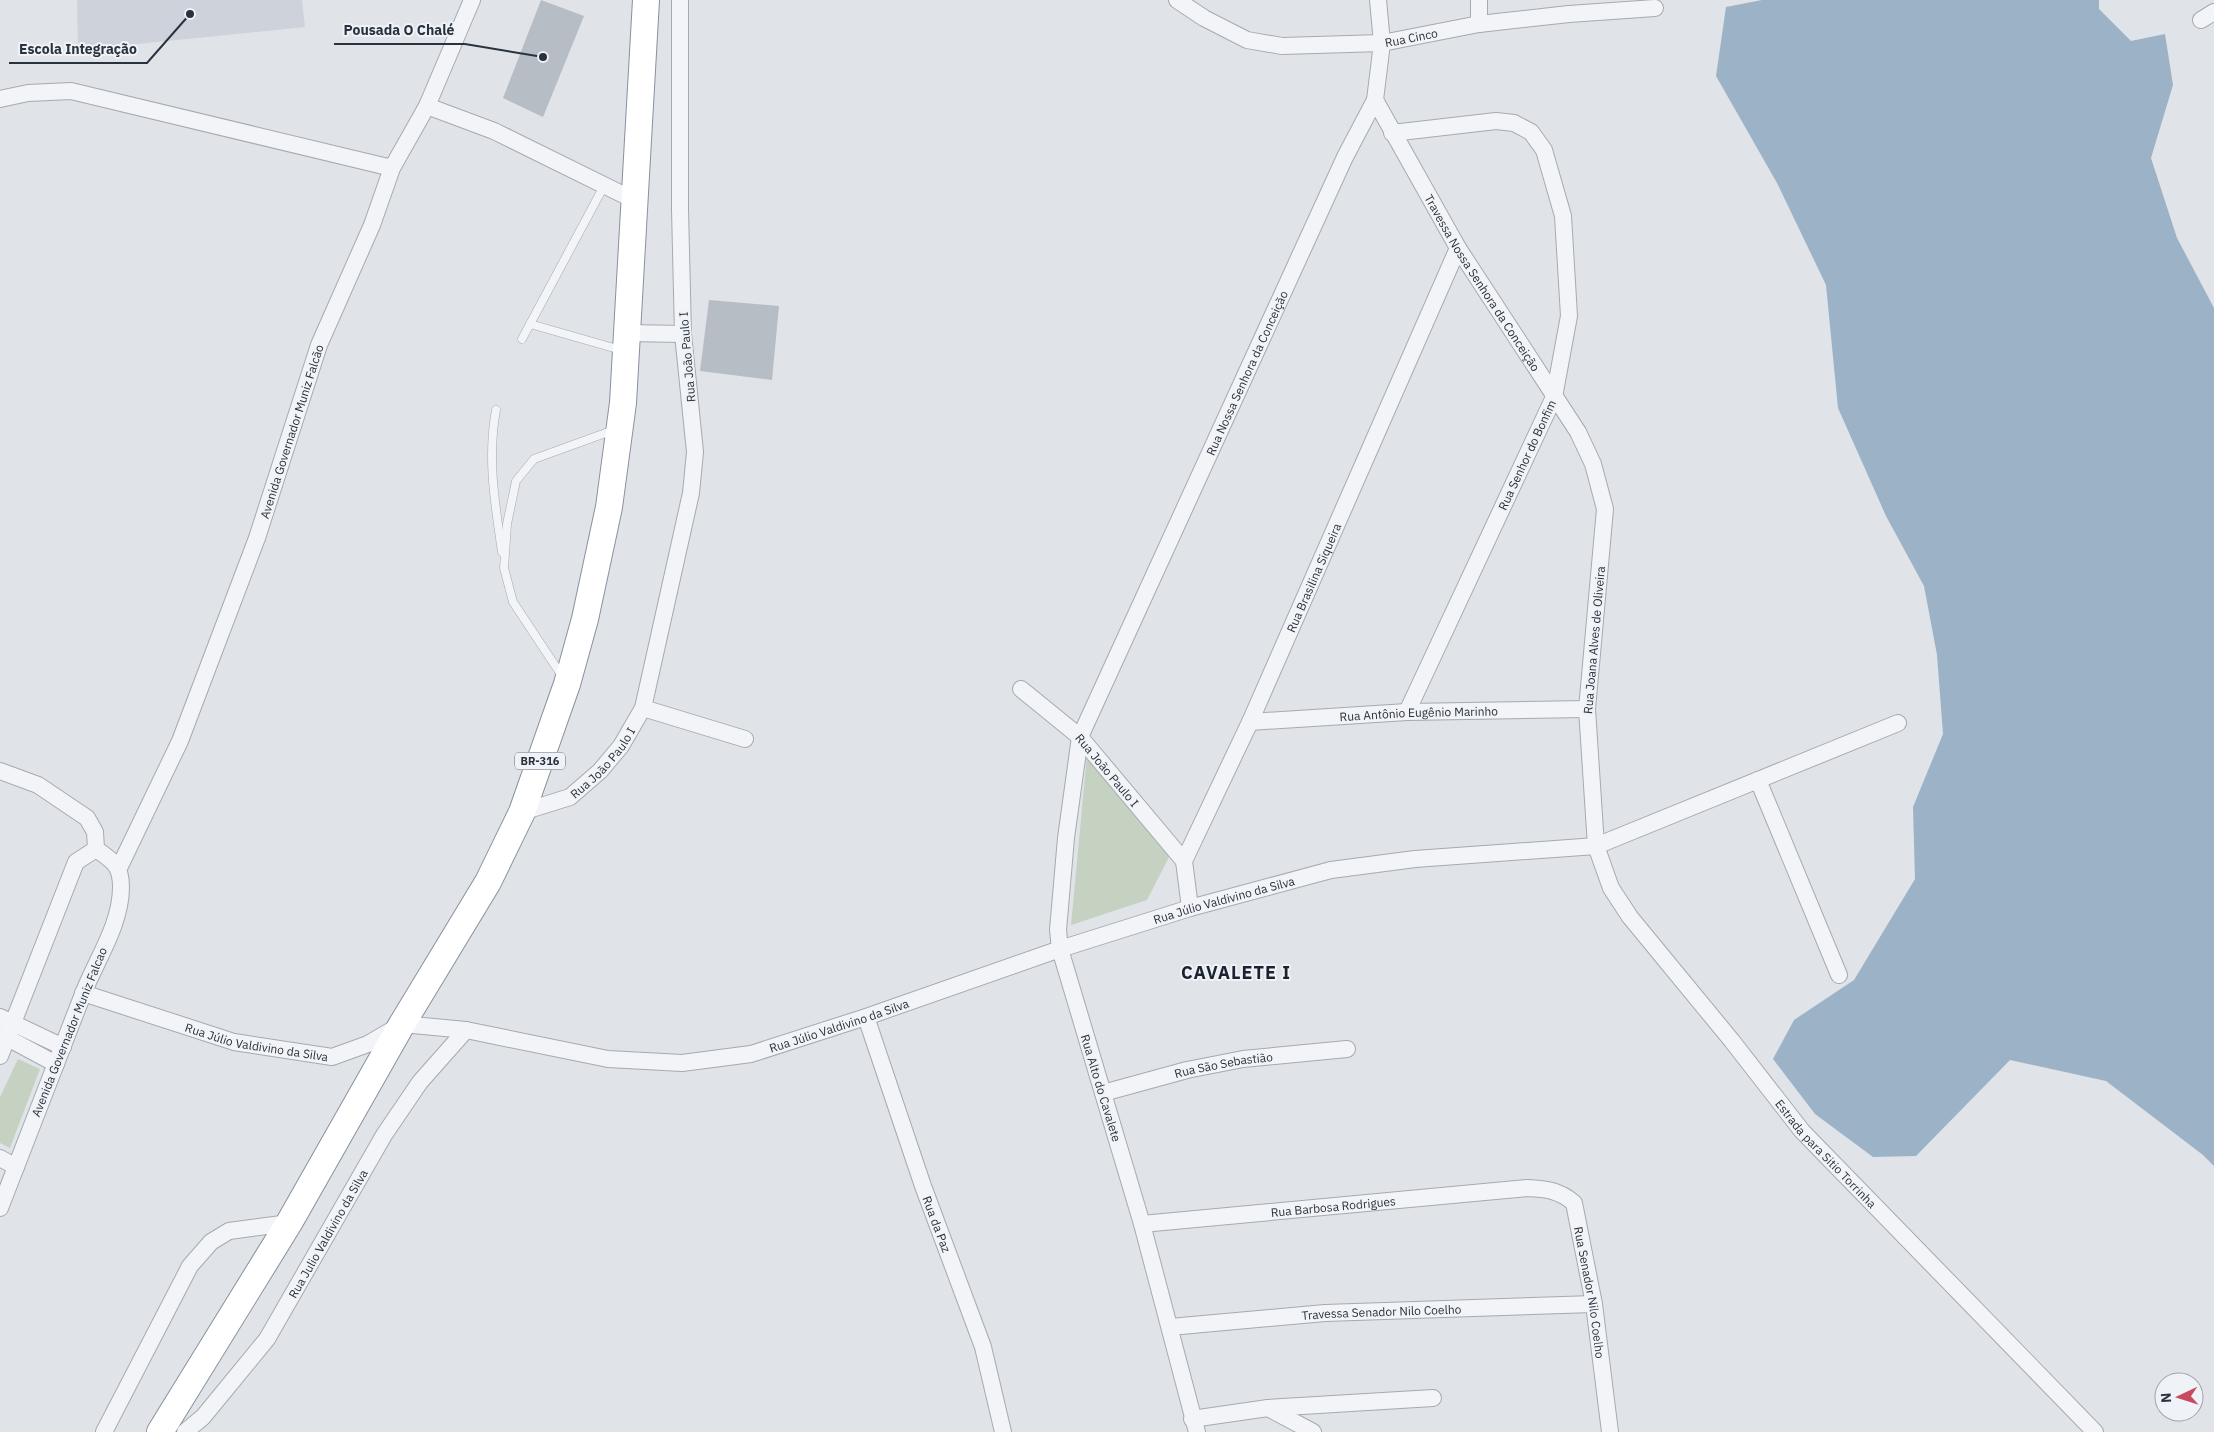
<svg xmlns="http://www.w3.org/2000/svg" width="2214" height="1432" font-family="'IBM Plex Sans',sans-serif">
<style>
.built{fill:#ced2da}
.green{fill:#c6d2c1}
.water{fill:#9cb2c7}
.building{fill:#b7bdc5}
.lines{fill:none;stroke-linecap:round;stroke-linejoin:round}
.service-casing{stroke:#a5aab2;stroke-width:9}
.minor-casing{stroke:#a5aab2;stroke-width:18}
.trunk-casing{stroke:#88919e;stroke-width:28}
.service{stroke:#f2f4f7;stroke-width:8}
.minor{stroke:#f2f4f7;stroke-width:16}
.trunk{stroke:#fff;stroke-width:26}
.labels{text-anchor:middle;dominant-baseline:central;stroke-width:4;stroke-linejoin:round;paint-order:stroke}
.shield{fill:#eff2f6;stroke:#646c76;stroke-width:1}
.shield-label{font-size:11px;font-weight:bold;fill:#29323f}
.street-label{font-size:12px;fill:#29323f;stroke:#eff2f6}
.district-label{font-size:18px;font-weight:bold;letter-spacing:1px;fill:#1b2330;stroke:#eff2f6}
.leader{fill:none;stroke:#29323f;stroke-width:2}
.callout-dot{fill:#29323f;stroke:#eff2f6;stroke-width:2}
.callout-label{font-size:14px;text-anchor:middle;font-weight:bold;fill:#29323f;stroke:#eff2f6;stroke-width:4;stroke-linejoin:round;paint-order:stroke}
</style>
<rect width="100%" height="100%" fill="#e0e3e8"/>
<polygon class="built" points="77,0 302,0 305,27 78,50"/>
<g class="green">
<polygon points="1087,755 1170,855 1147,900 1071,925"/>
<polygon points="18,1059 40,1069 10,1148 0,1143 0,1097"/>
</g>
<polygon class="water" points="1762,0 2099,0 2099,9 2131,41 2165,34 2173,85 2151,158 2177,238 2214,308 2214,1166 2203,1155 2106,1081 2010,1060 1916,1156 1873,1157 1815,1114 1773,1059 1794,1020 1854,980 1915,879 1913,807 1943,734 1937,655 1924,586 1886,516 1838,408 1826,285 1777,183 1716,76 1726,7"/>
<g class="building">
<polygon points="541,0 584,16 543,117 503,98"/>
<polygon points="709,300 779,306 772,380 700,371"/>
</g>
<g class="lines">
<defs>
<g id="service">
<polyline points="530,324 621,350"/>
<polyline points="522,339 604,186"/>
<path d="M496,410C487,458 495,504 502,552"/>
<polyline points="562,676 513,602 504,568 507,524 516,481 534,459 614,430"/>
</g>
<g id="minor">
<path id="s1" d="M1177,0L1204,18L1247,40L1282,46L1382,43L1479,24L1569,14L1655,8"/>
<polyline points="1479,0 1479,24"/>
<polyline points="2201,20 2214,12"/>
<polyline points="0,99 28,93 71,91 392,168"/>
<path id="s2" d="M1375,100L1458,248L1578,432L1593,464L1605,509L1587,709L1596,846L1611,888L1630,917L1732,1041L1802,1131L2095,1432"/>
<polyline points="427,106 494,131 636,201"/>
<polyline points="1392,133 1496,121 1514,123 1531,132 1544,150 1563,216 1569,316 1554,397 1407,712"/>
<polyline points="627,333 683,334"/>
<path id="s3" d="M1021,689L1080,737L1184,861"/>
<polyline points="643,708 691,493 695,452 683,334 680,209 680,0"/>
<path id="s4" d="M1250,722L1407,712L1587,709"/>
<polyline points="0,771 38,785 87,818 95,832 96,849"/>
<polyline points="1758,780 1839,975"/>
<path id="s5" d="M522,812L570,797L600,771L621,746L643,708L745,739"/>
<path id="s6" d="M119,868L180,741L257,538L319,345L372,225L392,168L427,106L472,0"/>
<path id="s7" d="M1190,908L1184,861L1250,722L1458,248"/>
<path id="s8" d="M83,993L234,1042L332,1057L368,1044L402,1024L466,1030L608,1059L682,1063L751,1054L866,1017L1060,949L1190,908L1331,870L1415,859L1596,846L1898,723"/>
<polyline points="0,1017 63,1047"/>
<path id="s9" d="M866,1017L923,1186L983,1347L1003,1432"/>
<polyline points="0,1034 56,1064"/>
<path d="M0,1056L76,862L96,849C113,861 121,865 121,887C121,925 96,960 83,994C55,1065 28,1137 0,1208"/>
<path id="s10" d="M1103,1093L1187,1070L1243,1059L1347,1049"/>
<polyline points="0,1158 16,1167"/>
<path id="s11" d="M1142,1224L1527,1188C1546,1189 1559,1190 1574,1203L1594,1304L1610,1432"/>
<path id="s12" d="M1170,1327L1325,1313L1594,1304"/>
<polyline points="1268,1408 1313,1432"/>
<polyline points="1192,1419 1268,1408 1433,1398"/>
<polyline points="104,1432 190,1266 211,1242 229,1231 289,1223"/>
<path id="s13" d="M185,1432L203,1417L267,1339L384,1135L420,1082L466,1030"/>
<path id="s14" d="M1197,1432L1142,1224L1060,949L1058,930L1066,838L1080,737L1345,157L1375,100L1382,43L1378,0"/>
</g>
<polyline id="trunk" points="160,1432 289,1223 402,1024 488,882 522,812 567,684 585,619 609,507 623,403 646,0"/>
</defs>
<use href="#service" class="service-casing"/>
<use href="#minor" class="minor-casing"/>
<use href="#trunk" class="trunk-casing"/>
<use href="#service" class="service"/>
<use href="#minor" class="minor"/>
<use href="#trunk" class="trunk"/>
</g>
<g class="labels">
<rect class="shield" x="515" y="752.5" width="50" height="17" rx="4"/>
<g class="shield-label">
<text x="540" y="761">BR-316</text>
</g>
<g class="street-label">
<text stroke="none"><textPath href="#s1" startOffset="246">Rua Cinco</textPath></text>
<text stroke="none"><textPath href="#s2" startOffset="212">Travessa Nossa Senhora da Conceição</textPath></text>
<text transform="translate(687 357) rotate(-95)">Rua João Paulo I</text>
<text stroke="none"><textPath href="#s14" startOffset="1116">Rua Nossa Senhora da Conceição</textPath></text>
<text stroke="none"><textPath href="#s6" startOffset="470">Avenida Governador Muniz Falcão</textPath></text>
<text transform="translate(1527 455) rotate(-65)">Rua Senhor do Bonfim</text>
<text stroke="none"><textPath href="#s7" startOffset="359">Rua Brasilina Siqueira</textPath></text>
<text transform="translate(1594 640) rotate(-85)">Rua Joana Alves de Oliveira</text>
<text stroke="none"><textPath href="#s4" startOffset="169">Rua Antônio Eugênio Marinho</textPath></text>
<text stroke="none"><textPath href="#s5" startOffset="98">Rua João Paulo I</textPath></text>
<text stroke="none"><textPath href="#s3" startOffset="119">Rua João Paulo I</textPath></text>
<text stroke="none"><textPath href="#s8" startOffset="1186">Rua Júlio Valdivino da Silva</textPath></text>
<text stroke="none"><textPath href="#s8" startOffset="781">Rua Júlio Valdivino da Silva</textPath></text>
<text transform="translate(69 1032) rotate(-68)">Avenida Governador Muniz Falcao</text>
<text stroke="none"><textPath href="#s8" startOffset="181">Rua Júlio Valdivino da Silva</textPath></text>
<text stroke="none"><textPath href="#s10" startOffset="124">Rua São Sebastião</textPath></text>
<text transform="translate(1101 1088) rotate(73)">Rua Alto do Cavalete</text>
<text stroke="none"><textPath href="#s2" startOffset="1196">Estrada para Sitio Torrinha</textPath></text>
<text stroke="none"><textPath href="#s11" startOffset="192">Rua Barbosa Rodrigues</textPath></text>
<text stroke="none"><textPath href="#s9" startOffset="219">Rua da Paz</textPath></text>
<text stroke="none"><textPath href="#s13" startOffset="246">Rua Julio Valdivino da Silva</textPath></text>
<text stroke="none"><textPath href="#s11" startOffset="528">Rua Senador Nilo Coelho</textPath></text>
<text stroke="none"><textPath href="#s12" startOffset="212">Travessa Senador Nilo Coelho</textPath></text>
</g>
<g class="district-label">
<text x="1236" y="972">CAVALETE I</text>
</g>
</g>
<path class="leader" d="M543 57L465 44H334M190 14L147 63H9"/>
<g class="callout-dot">
<circle cx="543" cy="57" r="5"/>
<circle cx="190" cy="14" r="5"/>
</g>
<g class="callout-label">
<text x="399" y="35">Pousada O Chalé</text>
<text x="78" y="54">Escola Integração</text>
</g>
<g transform="translate(2179 1397) rotate(266)"><circle r="24" fill="#eff2f6" stroke="#a0a5ad"/>
<path d="M0-4L9 19L0 12L-9 19Z" fill="#c9495f"/>
<text y="-8" font-size="14" font-weight="bold" text-anchor="middle" fill="#29323f">N</text>
</g>
</svg>
